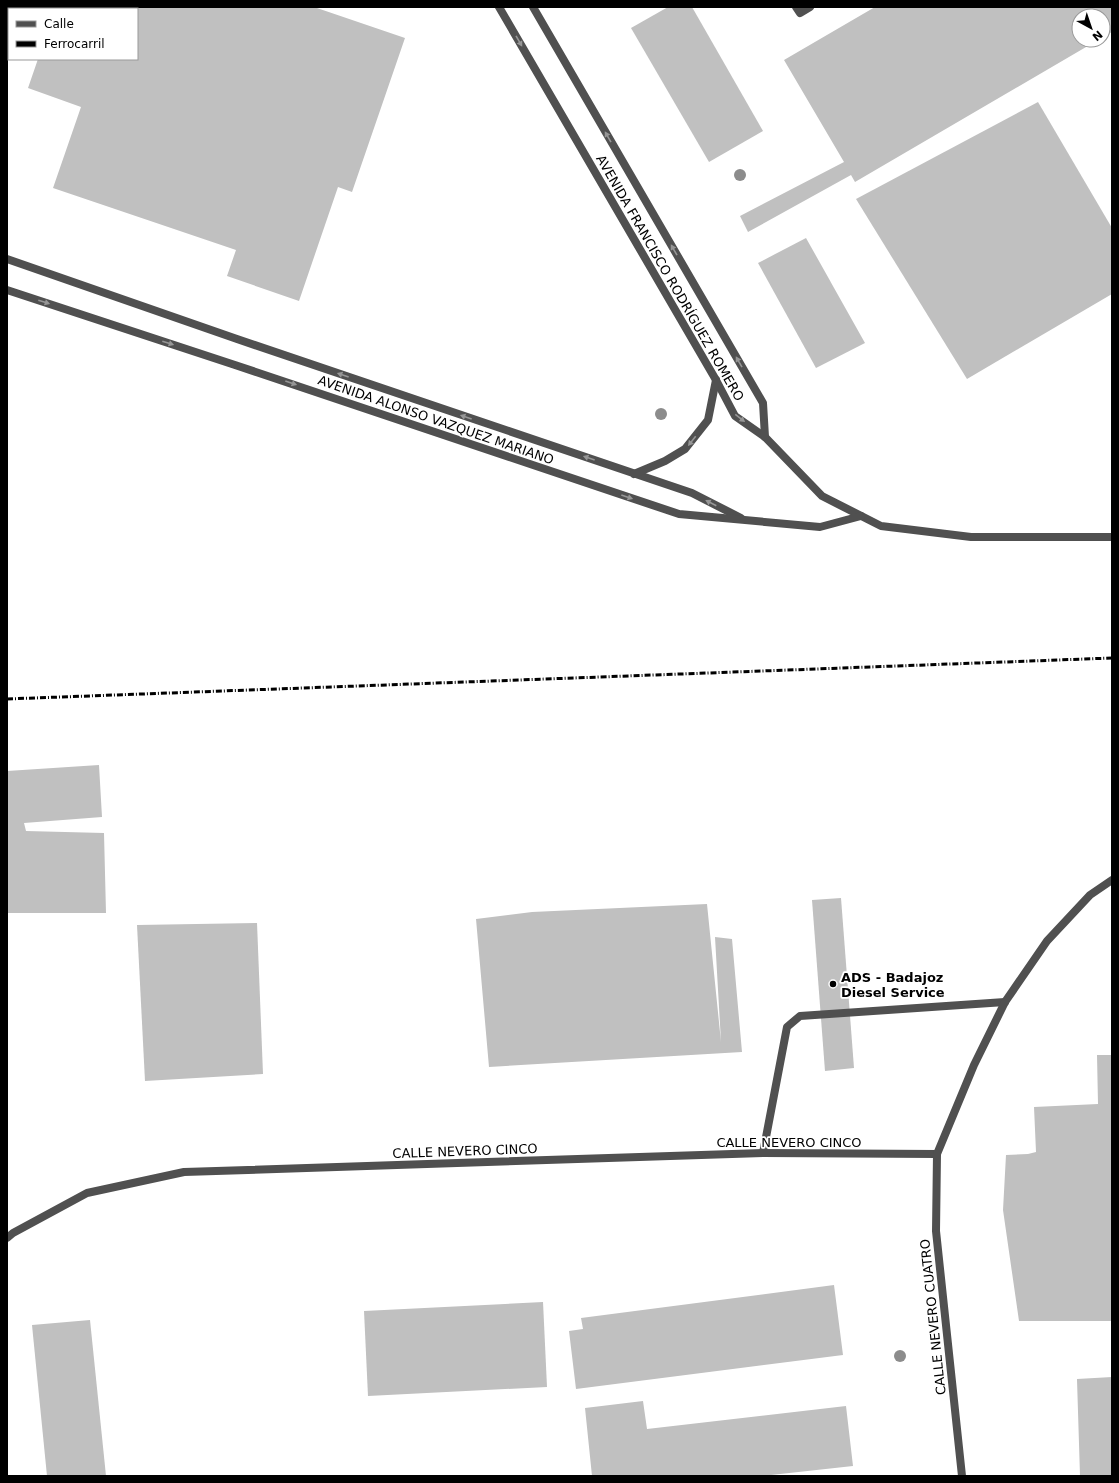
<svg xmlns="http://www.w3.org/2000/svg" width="1119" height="1483" font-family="'DejaVu Sans',sans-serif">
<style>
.building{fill:#c0c0c0}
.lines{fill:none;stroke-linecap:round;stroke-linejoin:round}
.service{stroke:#505050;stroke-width:8}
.minor{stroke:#505050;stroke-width:8}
.rail{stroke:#000;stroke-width:3;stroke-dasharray:6 2 1 2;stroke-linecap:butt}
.tree{fill:#8c8c8c}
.oneway{fill:#969696}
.poi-dot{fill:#000;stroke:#fff;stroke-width:1.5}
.labels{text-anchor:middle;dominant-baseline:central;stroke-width:3.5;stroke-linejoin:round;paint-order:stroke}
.street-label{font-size:13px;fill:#000;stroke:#fff}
.poi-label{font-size:13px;font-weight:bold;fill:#000;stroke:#fff;text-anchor:start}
</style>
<rect width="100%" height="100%" fill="#fff"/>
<g class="building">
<polygon points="55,7 314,7 405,38 352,192 338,187 299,301 227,276 236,250 53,188 81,107 28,88 38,59 137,59 137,9 55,9"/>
<polygon points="668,7 692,7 763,131 709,162 631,28"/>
<polygon points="875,7 1112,7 1112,32 1103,37 1103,16 1079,16 1079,40 1098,40 855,182 851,175 748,232 740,216 844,162 784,60"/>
<polygon points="1038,102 1112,228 1112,294 967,379 856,199"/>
<polygon points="806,238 865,343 816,368 758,263"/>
<polygon points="99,765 102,817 24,823 26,831 104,833 106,913 7,913 7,771"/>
<polygon points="841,898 854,1068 825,1071 812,900"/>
<polygon points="707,904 721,1042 715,937 732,939 742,1052 489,1067 476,919 532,912"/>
<polygon points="257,923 263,1074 145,1081 137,925"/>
<polygon points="1097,1055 1112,1055 1112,1321 1019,1321 1003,1210 1006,1155 1028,1154 1036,1152 1034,1107 1098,1104"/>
<polygon points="834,1285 843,1355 576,1389 569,1331 583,1329 581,1318"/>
<polygon points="543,1302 547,1387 368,1396 364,1311"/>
<polygon points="90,1320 106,1476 47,1476 32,1325"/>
<polygon points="1112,1377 1112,1476 1080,1476 1077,1379"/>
<polygon points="643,1401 647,1429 846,1406 853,1466 762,1476 592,1476 585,1408"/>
</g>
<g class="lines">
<polyline class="service" points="763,1153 787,1027 800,1016 1005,1002"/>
<g class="minor">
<polyline points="499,7 716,380 735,416 765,437 822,496 881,526 971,537 1112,537"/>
<polyline points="533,7 763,403 765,437"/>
<polyline points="796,7 800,13 810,7"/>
<polyline points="7,259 237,339 692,493 741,518"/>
<polyline points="7,290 235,365 679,514 820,527 861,516"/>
<polyline points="634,474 665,461 685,449 708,420 716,380"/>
<polyline points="7,1238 13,1233 87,1193 184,1172 763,1153 937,1154"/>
<polyline points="962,1476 936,1231 937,1154 974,1065 1005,1002 1047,941 1090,895 1112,880"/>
</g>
<polyline class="rail" points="7,699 1112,658"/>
</g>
<g class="tree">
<circle cx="740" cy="175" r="6"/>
<circle cx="661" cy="414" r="6"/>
<circle cx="900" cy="1356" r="6"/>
</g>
<defs><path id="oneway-solid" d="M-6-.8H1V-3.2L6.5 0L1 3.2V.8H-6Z"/></defs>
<g class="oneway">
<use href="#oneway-solid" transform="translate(519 41) rotate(60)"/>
<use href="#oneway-solid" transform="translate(608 137) rotate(-120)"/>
<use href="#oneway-solid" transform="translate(674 250) rotate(-120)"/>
<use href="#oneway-solid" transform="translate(44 302) rotate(18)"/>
<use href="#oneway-solid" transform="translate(168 343) rotate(18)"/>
<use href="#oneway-solid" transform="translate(739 362) rotate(-120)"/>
<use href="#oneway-solid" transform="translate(343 375) rotate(-161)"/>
<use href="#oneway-solid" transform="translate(291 383) rotate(19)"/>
<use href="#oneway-solid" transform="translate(466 417) rotate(-161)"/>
<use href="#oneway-solid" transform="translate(740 418) rotate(38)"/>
<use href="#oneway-solid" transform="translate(692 441) rotate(128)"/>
<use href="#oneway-solid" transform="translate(589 458) rotate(-161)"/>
<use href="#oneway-solid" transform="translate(627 497) rotate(19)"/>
<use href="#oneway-solid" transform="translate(711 503) rotate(-153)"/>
</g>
<circle class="poi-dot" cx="833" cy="984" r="4"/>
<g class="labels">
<g class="street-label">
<text transform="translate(670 278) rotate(60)">AVENIDA FRANCISCO RODRÍGUEZ ROMERO</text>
<text transform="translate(436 420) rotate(19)">AVENIDA ALONSO VAZQUEZ MARIANO</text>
<text x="789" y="1142">CALLE NEVERO CINCO</text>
<text transform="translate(465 1151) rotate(-2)">CALLE NEVERO CINCO</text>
<text transform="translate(933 1317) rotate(-96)">CALLE NEVERO CUATRO</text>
</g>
<g class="poi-label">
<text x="841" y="977">ADS - Badajoz<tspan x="841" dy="15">Diesel Service</tspan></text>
</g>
</g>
<rect width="1119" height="1483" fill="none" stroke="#000000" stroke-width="16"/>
<rect x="8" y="8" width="130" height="52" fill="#ffffff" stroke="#999999"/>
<rect x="16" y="21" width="20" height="6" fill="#505050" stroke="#999999"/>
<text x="44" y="28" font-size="12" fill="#000000">Calle</text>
<rect x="16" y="41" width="20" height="6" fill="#000000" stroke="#999999"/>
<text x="44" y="48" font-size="12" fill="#000000">Ferrocarril</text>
<g transform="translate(1091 28) rotate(140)"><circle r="19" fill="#ffffff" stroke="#999999"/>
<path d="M0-3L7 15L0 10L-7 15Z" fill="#000000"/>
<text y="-6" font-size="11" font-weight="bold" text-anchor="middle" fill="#000000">N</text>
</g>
</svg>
